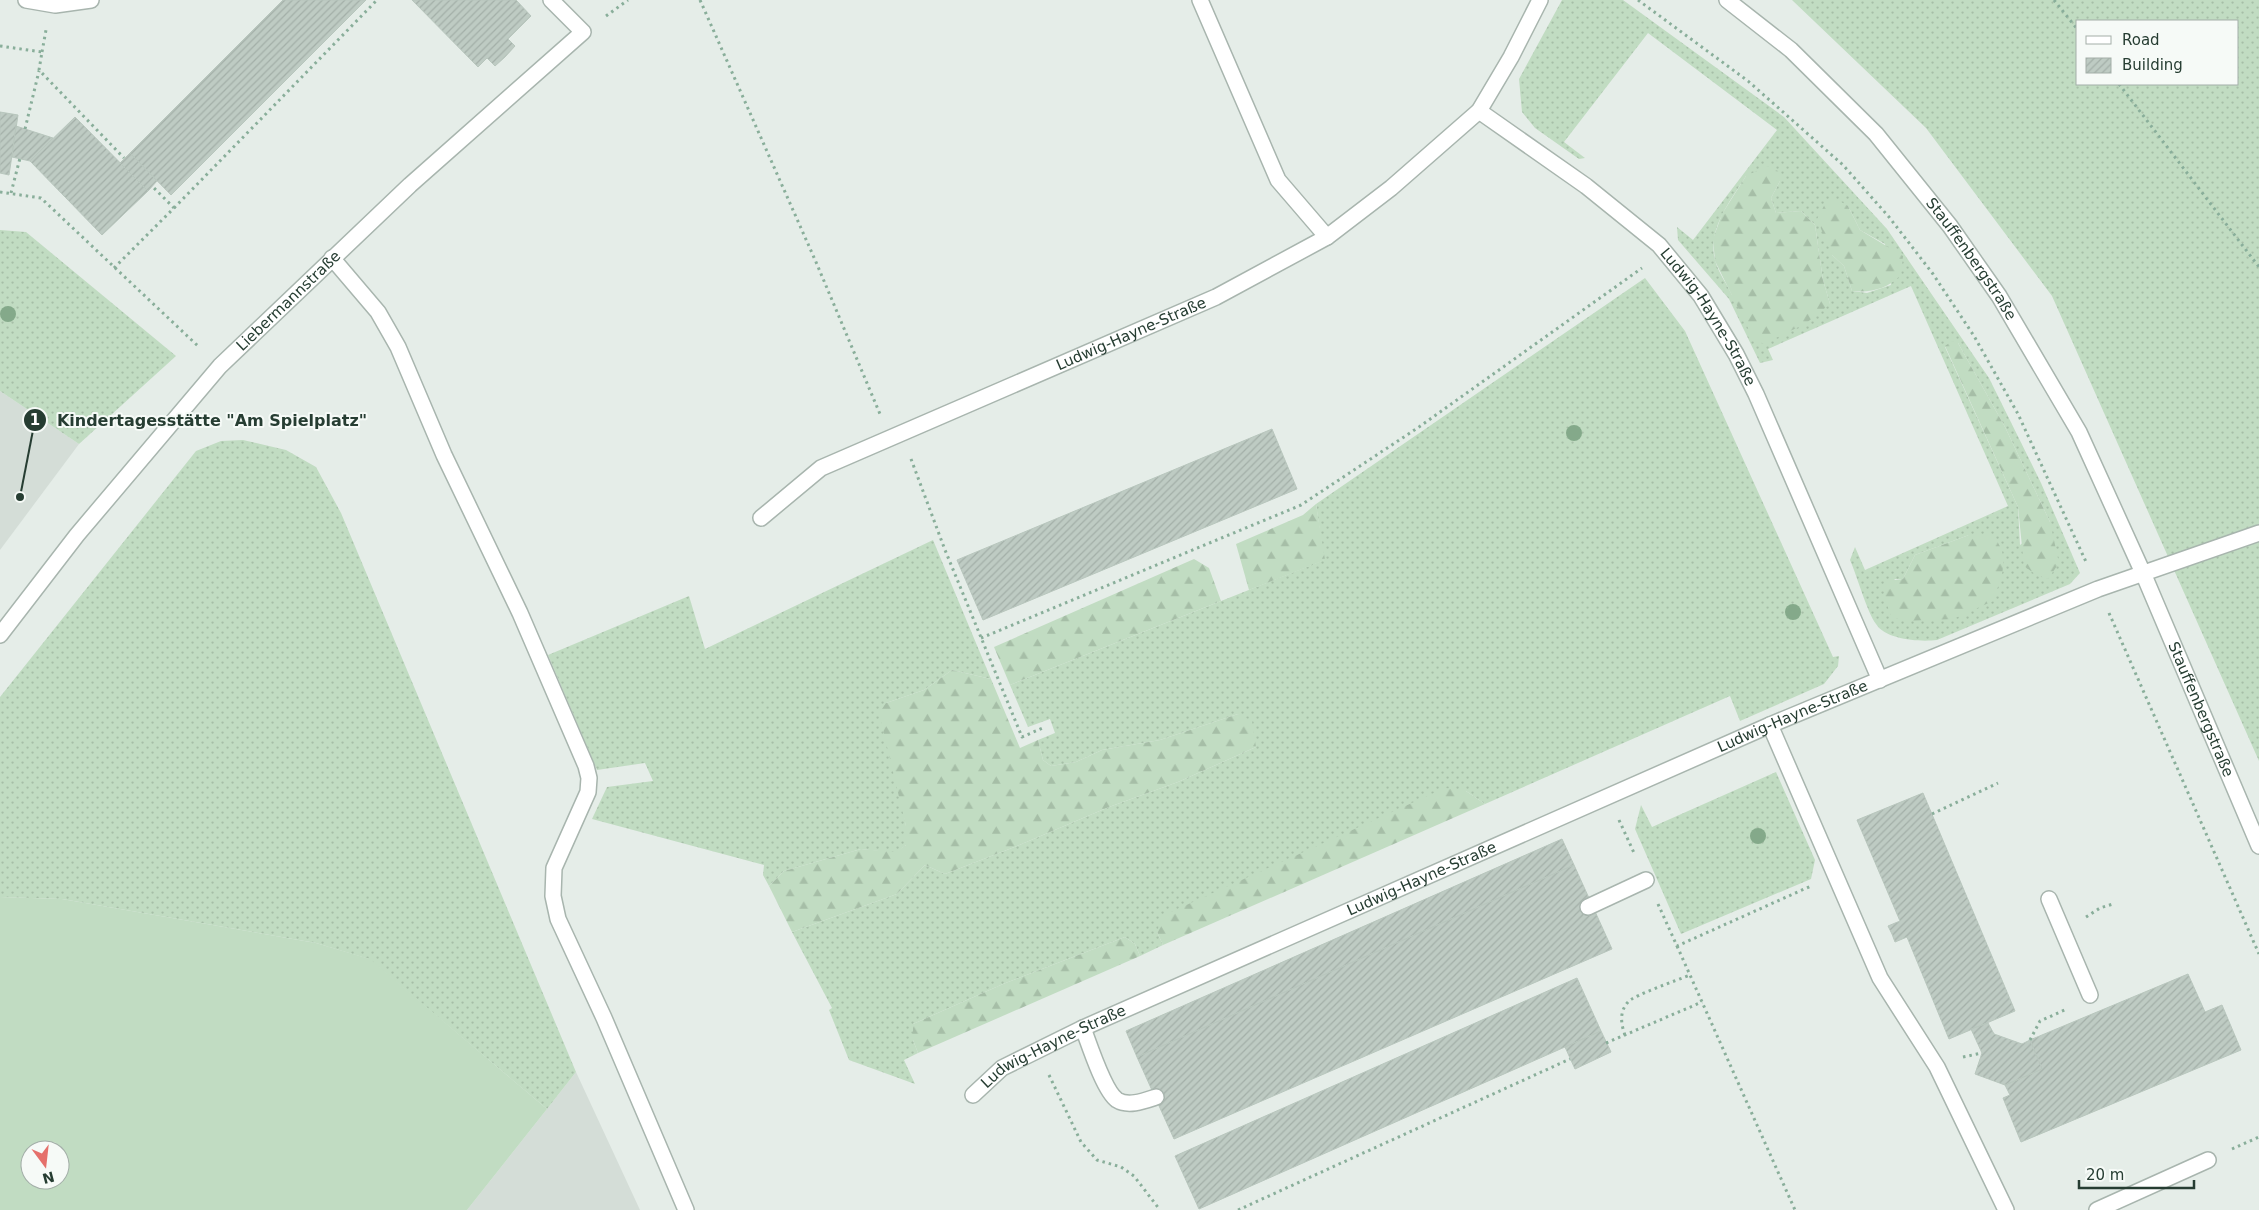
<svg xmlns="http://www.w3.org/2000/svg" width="2259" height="1210" font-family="'DejaVu Sans',sans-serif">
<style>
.built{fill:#d4ddd7}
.grass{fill:url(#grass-dots);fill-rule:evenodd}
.forest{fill:url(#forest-firs)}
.garden{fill:#c1dcc2;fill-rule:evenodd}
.building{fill:url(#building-hatch);stroke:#b8c6bd}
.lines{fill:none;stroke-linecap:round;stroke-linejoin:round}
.minor-casing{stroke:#a8b5ae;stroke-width:18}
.path{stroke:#89ae9a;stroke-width:3;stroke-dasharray:2.5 4;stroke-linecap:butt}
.minor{stroke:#fff;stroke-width:15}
.tree{fill:#84a98a}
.labels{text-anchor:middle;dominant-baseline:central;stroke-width:4;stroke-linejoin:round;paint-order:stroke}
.street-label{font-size:15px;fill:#263d32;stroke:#f6faf7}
.leader{fill:none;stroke:#263d32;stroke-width:2}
.callout-dot{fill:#263d32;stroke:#f6faf7;stroke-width:2}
.mark-label{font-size:15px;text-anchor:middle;font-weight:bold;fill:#fff}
.callout-label{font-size:16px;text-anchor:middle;font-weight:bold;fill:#263d32;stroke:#f6faf7;stroke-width:4;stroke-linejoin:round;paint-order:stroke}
</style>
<defs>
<pattern id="grass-dots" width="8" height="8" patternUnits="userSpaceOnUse" patternTransform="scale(1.25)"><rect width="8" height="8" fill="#c1dcc2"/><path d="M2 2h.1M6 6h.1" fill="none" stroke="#a6bea7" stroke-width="1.8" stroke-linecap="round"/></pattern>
<pattern id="forest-firs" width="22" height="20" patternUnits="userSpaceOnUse" patternTransform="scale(1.25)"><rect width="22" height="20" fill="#c1dcc2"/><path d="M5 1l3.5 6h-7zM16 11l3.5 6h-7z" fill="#a6bea7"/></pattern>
<pattern id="building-hatch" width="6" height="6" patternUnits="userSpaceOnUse" patternTransform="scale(1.25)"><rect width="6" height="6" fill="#becbc3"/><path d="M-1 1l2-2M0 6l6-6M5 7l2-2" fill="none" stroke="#a3afa8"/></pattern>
</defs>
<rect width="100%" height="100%" fill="#e5ede8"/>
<g class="built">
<polygon points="0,391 79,444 0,550"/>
<polygon points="576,1072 640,1210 467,1210 547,1109"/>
</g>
<g class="grass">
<path d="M1562,0H1623L1784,117L1887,229L1989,378L2041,483L2080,573L2070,584L1937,640C1920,642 1886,640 1876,624C1867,612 1857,576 1850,560L1855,547L1865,570L2008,506L1911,286L1768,349L1773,360L1760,363L1729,299L1678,240L1677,227L1693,240L1777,130L1648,33L1564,142L1585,158L1579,159L1535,128L1522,112L1519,79ZM1746,176L1780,181L1771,198L1776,213L1801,211L1815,225L1823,280L1830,304L1732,295C1727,284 1718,272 1715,260C1707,229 1731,200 1746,176ZM1848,206L1860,230L1885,244L1891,285L1867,293L1852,291L1844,266L1832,255ZM1958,343L2005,427L2050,522L2020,545L2018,507L1945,347ZM1969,535L1884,594L1895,579H1903L1915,555Z"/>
<path d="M1792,0H2259V761L2052,296L1926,128ZM2078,21H2238V84H2078Z"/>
<polygon points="0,230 26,232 176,356 79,444 0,391"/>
<polygon points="1645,278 1685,331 1833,657 1839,656 1838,666 1824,684 1740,721 1730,696 1485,804 1466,791 1157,932 1163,945 1140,956 1135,944 1125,937 1003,984 913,1024 913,1040 918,1053 904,1060 915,1084 849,1060 829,1010 832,1008 792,932 897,894 925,865 945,874 1017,846 1109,807 1178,782 1256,747 1238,714 1160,740 1102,750 1076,762 1051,766 1043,760 1038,740 1055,733 1050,719 1028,727 1010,685 1324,560 1316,504"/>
<polygon points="243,440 286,450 316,467 341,513 576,1072 547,1109 369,959 316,943 62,899 0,897 0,697 196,451 221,441"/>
<polygon points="933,540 991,679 952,670 924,690 886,703 906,826 906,845 896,853 861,849 784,871 769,886 763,875 764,865 592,819 607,787 653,781 645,763 597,770 548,655 689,596 705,649"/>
<polygon points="1776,772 1815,860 1811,879 1681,934 1635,829 1641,805 1652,827"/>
</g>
<g class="forest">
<polygon points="1767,166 1778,171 1780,181 1771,198 1776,213 1801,211 1815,225 1823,280 1830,304 1805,324 1763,344 1752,336 1715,261 1713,239 1722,214 1746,176"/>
<path d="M1836,199L1848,206L1860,230L1903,256L1901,275C1887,289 1871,293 1852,291L1844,266L1832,255L1817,219L1825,204Z"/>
<polygon points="1952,341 1958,343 2005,427 2050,522 2059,563 2048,579 2038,576 2024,566 2018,507 1945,346"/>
<polygon points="1316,504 1325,560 1249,590 1236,544 1303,515"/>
<path d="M1969,535L1993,536C2012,558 2001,577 1993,601L1953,619L1901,621L1890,614L1884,594L1885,581L1903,579L1915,555Z"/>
<polygon points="1194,559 1209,568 1221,601 1010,685 994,647"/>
<polygon points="952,670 991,679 1020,748 1038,740 1043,760 1051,766 1076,762 1102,750 1160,740 1238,714 1252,721 1256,747 1178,782 1109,807 1017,846 945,874 925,865 897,894 792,932 769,886 784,871 861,849 896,852 906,845 906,826 879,713 886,703 924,690"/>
<polygon points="1445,788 1466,791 1485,804 1163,945 1157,932 1162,916"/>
<polygon points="1125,937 1135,944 1140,956 918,1053 913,1040 913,1024 1003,984"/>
</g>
<path class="garden" d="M0,897L62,899L316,943L370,959L547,1109L467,1210H0ZM30,1150H60V1180H30Z"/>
<g class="building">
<polygon points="283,0 366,0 171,195 130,153"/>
<polygon points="412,0 516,0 531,16 508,39 515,46 505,57 495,66 487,58 478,67"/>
<polygon points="0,112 18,115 9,175 0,173"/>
<polygon points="75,117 148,191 102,235 30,161"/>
<polygon points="16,126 25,129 53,138 30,161 12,157"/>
<polygon points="130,153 157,181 148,191 120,163"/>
<polygon points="1272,429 1297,489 983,620 957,560"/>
<polygon points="1923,793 2015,1011 1949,1039 1907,937 1895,942 1892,934 1888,926 1900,921 1857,820"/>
<polygon points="1562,839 1574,865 1137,1057 1126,1031"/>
<polygon points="1574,865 1612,949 1174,1139 1137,1057"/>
<polygon points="2188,974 2205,1012 2222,1005 2241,1050 2021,1142 2003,1098 2010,1095 2005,1085 2042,1069 2030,1040"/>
<polygon points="1577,978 1601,1031 1199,1209 1175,1156"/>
<polygon points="1988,1023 1994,1034 2022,1044 2030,1040 2042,1069 2005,1085 1975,1074 1982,1053 1971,1029"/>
<polygon points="1601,1031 1611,1052 1575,1069 1565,1047"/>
</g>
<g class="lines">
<defs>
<g id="minor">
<polyline points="26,0 55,5 91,0"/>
<polyline points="1200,0 1278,180 1327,237"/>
<path id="s1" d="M1727,0L1791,50L1876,134L1950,226L1999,296L2079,432L2143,573L2259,846"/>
<path id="s2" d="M1479,111L1586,186L1659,245L1701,296L1736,354L1756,394L1880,680"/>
<polyline points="332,258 378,312 398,347 444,455 520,613 586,766 589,778 588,792 554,868 553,896 558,919 604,1018 686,1210"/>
<path id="s3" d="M761,518L821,468L1216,297L1327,237L1391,188L1479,111L1511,57L1540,0"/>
<path id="s4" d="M0,635L77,535L220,366L410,185L583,32L551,0"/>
<polyline points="1770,725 1880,978 1937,1067 2006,1210"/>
<polyline points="2049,899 2090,995"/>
<polyline points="1588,907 1646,880"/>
<path d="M1083,1028C1089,1044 1104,1091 1117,1100C1128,1107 1144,1101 1156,1097"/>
<path id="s5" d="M973,1095L1002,1068L1083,1028L1770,725L2098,589L2259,533"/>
<polyline points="2097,1210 2208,1160"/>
</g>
</defs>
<use href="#minor" class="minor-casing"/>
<g class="path">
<polyline points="700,0 816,262 880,414"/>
<polyline points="1638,0 1748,81 1843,165 1889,217 1933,274 1974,336 2018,414 2087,564"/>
<polyline points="2054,0 2078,30"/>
<polyline points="606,16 628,0"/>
<polyline points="0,46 42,52 39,70 124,158"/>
<polyline points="42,52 46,30"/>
<polyline points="2119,84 2259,267"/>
<polyline points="25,129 39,71"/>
<polyline points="0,192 41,198 199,347"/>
<polyline points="11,193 20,158"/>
<polyline points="174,208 377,0"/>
<polyline points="114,268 174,208 152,186"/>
<polyline points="911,459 945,550 1022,737 1045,727"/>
<polyline points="2109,613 2259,954"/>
<polyline points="981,638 1301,505 1419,427 1642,268"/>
<polyline points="1932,814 1998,783"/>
<polyline points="1619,820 1635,855"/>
<polyline points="1658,904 1677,946 1811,886"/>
<polyline points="2086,917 2100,908 2113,904"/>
<polyline points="1677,946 1795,1210"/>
<path d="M1625,1035C1621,1024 1619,1012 1628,1002C1634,995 1678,980 1690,975"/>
<polyline points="2030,1040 2040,1021 2067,1009"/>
<polyline points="1606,1043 1702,1002"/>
<polyline points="1963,1057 1982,1053"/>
<polyline points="1049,1075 1081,1142 1097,1160 1121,1167 1134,1176 1160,1210"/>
<polyline points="2232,1149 2259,1137"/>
<polyline points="1238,1210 1570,1059"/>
</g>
<use href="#minor" class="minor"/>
</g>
<g class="tree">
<circle cx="8" cy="314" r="8"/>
<circle cx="1574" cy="433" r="8"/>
<circle cx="1793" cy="612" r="8"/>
<circle cx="1758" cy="836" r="8"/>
</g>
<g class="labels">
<g class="street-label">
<text stroke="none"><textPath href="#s1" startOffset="358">Stauffenbergstraße</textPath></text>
<text stroke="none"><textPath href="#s4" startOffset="442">Liebermannstraße</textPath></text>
<text stroke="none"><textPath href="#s2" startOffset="312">Ludwig-Hayne-Straße</textPath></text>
<text stroke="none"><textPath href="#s3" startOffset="416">Ludwig-Hayne-Straße</textPath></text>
<text stroke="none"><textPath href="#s1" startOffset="865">Stauffenbergstraße</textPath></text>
<text stroke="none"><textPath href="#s5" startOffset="905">Ludwig-Hayne-Straße</textPath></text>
<text stroke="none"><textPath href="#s5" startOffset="500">Ludwig-Hayne-Straße</textPath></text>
<text stroke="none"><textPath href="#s5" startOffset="95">Ludwig-Hayne-Straße</textPath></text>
</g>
</g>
<path class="leader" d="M20 497L35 420"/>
<g class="callout-dot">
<circle cx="20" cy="497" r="5"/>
<circle cx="35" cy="420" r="12"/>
</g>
<g class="mark-label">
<text x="35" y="425">1</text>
</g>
<g class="callout-label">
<text x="212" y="426">Kindertagesstätte "Am Spielplatz"</text>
</g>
<rect x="2076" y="20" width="162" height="65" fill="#f6faf7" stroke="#a3aea8"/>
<rect x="2086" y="36" width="25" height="8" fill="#ffffff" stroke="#a3aea8"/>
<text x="2122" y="45" font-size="15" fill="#263d32">Road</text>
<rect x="2086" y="58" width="25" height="15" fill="url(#building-hatch)" stroke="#a3aea8"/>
<text x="2122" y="70" font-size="15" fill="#263d32">Building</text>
<g transform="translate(45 1165) rotate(165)"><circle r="24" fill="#f6faf7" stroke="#a3aea8"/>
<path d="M0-4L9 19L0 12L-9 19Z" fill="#e5706b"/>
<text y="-8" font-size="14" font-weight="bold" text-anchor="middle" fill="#263d32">N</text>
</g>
<path d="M2079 1180v8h115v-8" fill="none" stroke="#263d32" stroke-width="2.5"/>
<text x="2086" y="1180" font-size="15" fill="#263d32" stroke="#f6faf7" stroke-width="4" paint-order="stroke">20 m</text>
</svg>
